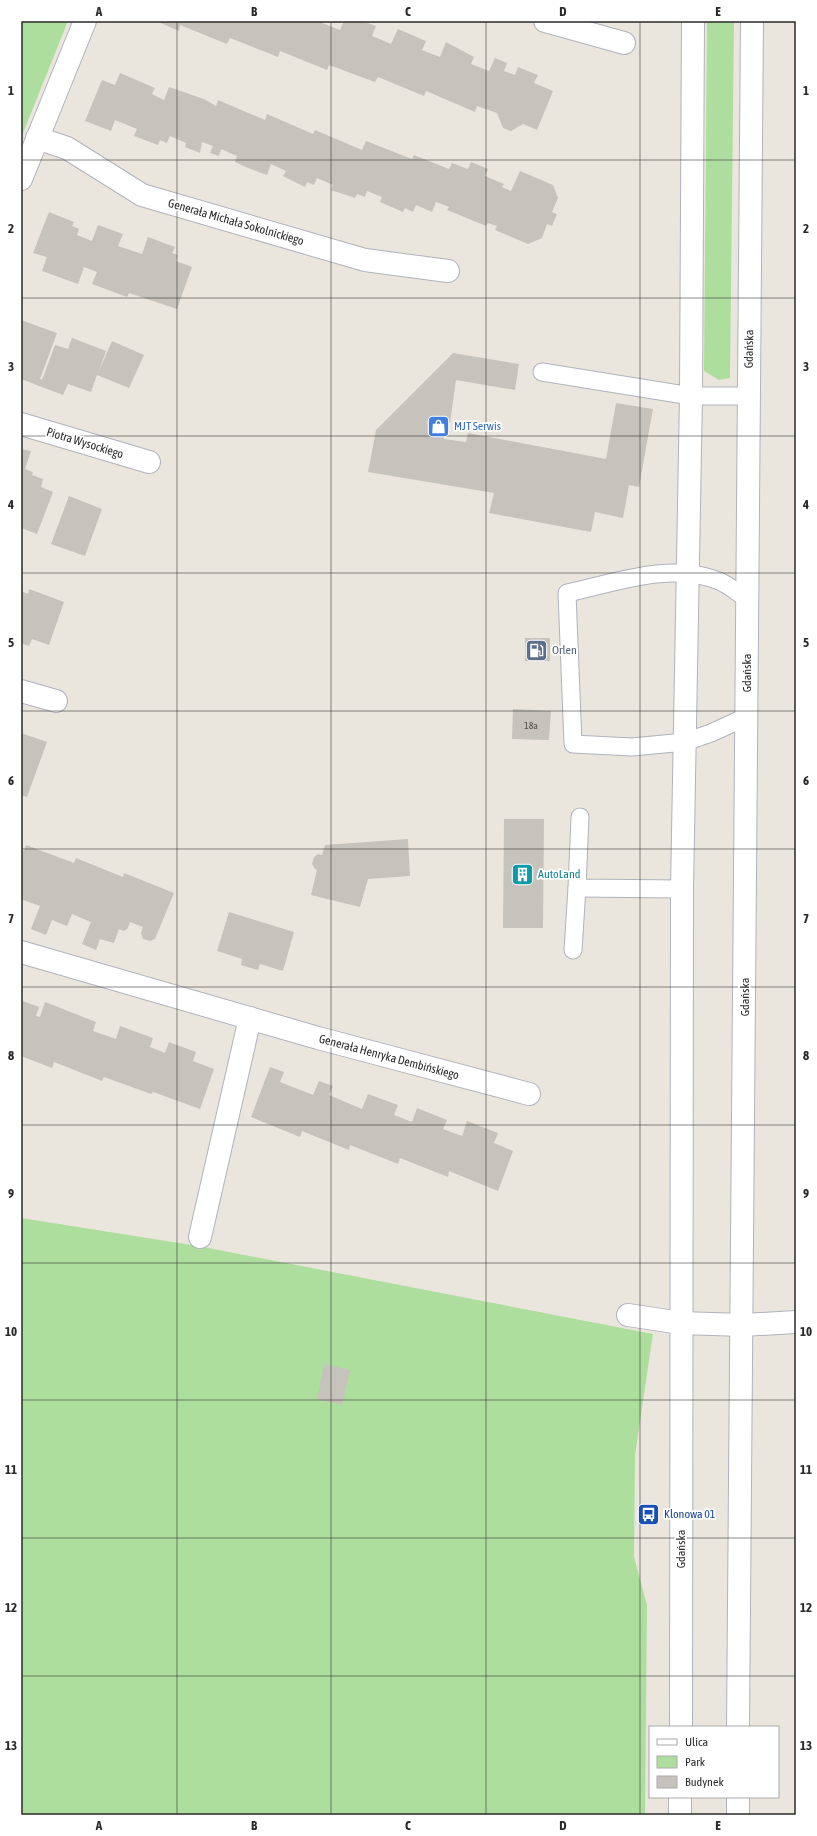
<svg xmlns="http://www.w3.org/2000/svg" width="817" height="1836" font-family="'Asap Condensed',sans-serif">
<style>
.green{fill:#adde9d}
.building{fill:#c6c3bc}
.lines{fill:none;stroke-linecap:round;stroke-linejoin:round}
.lane-casing{stroke:#b0b2bc;stroke-width:19}
.street-casing{stroke:#b0b2bc;stroke-width:24}
.secondary-casing{stroke:#b0b2bc;stroke-width:24}
.lane{stroke:#fff;stroke-width:17}
.street{stroke:#fff;stroke-width:22}
.secondary{stroke:#fff;stroke-width:22}
.grid{fill:none;stroke:#2a2a2a;stroke-width:1;stroke-opacity:0.55}
.labels{text-anchor:middle;dominant-baseline:central;stroke-width:3.5;stroke-linejoin:round;paint-order:stroke}
.number-label{font-size:10px;fill:#51504e}
.street-label{font-size:12px;fill:#2a2a2a;stroke:#fff}
.shop-label{font-size:12px;fill:#366cbe;stroke:#fff;text-anchor:start}
.service-label{font-size:12px;fill:#4e5e75;stroke:#fff;text-anchor:start}
.culture-label{font-size:12px;fill:#0d838f;stroke:#fff;text-anchor:start}
.transit-label{font-size:12px;fill:#164399;stroke:#fff;text-anchor:start}
.neatline{fill:none;stroke:#2a2a2a;stroke-width:1.5}
.grid-label{font-size:13px;text-anchor:middle;font-weight:bold;fill:#2a2a2a}
</style>
<rect width="100%" height="100%" fill="#ebe6dd"/>
<g class="green">
<polygon points="21,21 68,21 21,138"/>
<polygon points="707,21 734,21 730,378 719,380 704,371"/>
<polygon points="21,1218 198,1246 653,1334 635,1455 634,1557 647,1605 645,1815 21,1815"/>
</g>
<g class="building">
<polygon points="156,21 323,21 322,23 340,30 344,21 362,21 376,26 372,36 391,44 398,29 426,41 422,50 440,57 446,42 474,57 471,64 489,71 495,58 507,63 504,71 515,75 518,67 538,75 534,83 553,91 537,130 523,124 511,131 503,128 497,113 477,106 475,112 426,91 424,96 378,77 375,82 329,65 327,70 280,51 278,57 230,38 227,44 180,25 179,31"/>
<polygon points="120,73 155,88 152,94 164,100 169,87 204,99 216,106 218,100 265,120 267,114 313,134 315,130 362,150 366,141 412,159 414,155 449,169 452,163 468,169 471,162 488,169 485,176 504,184 502,187 511,191 520,171 553,185 558,198 552,212 557,214 552,226 547,224 542,238 528,244 495,230 497,226 488,223 486,226 447,210 449,207 436,202 432,212 416,205 413,212 405,208 403,212 380,202 382,197 367,191 365,197 357,194 355,198 331,190 333,185 317,178 314,185 307,182 305,187 283,176 286,171 271,164 267,175 248,168 235,162 237,156 221,149 219,156 210,153 213,146 202,142 200,153 185,147 186,143 170,136 167,143 160,140 158,145 134,136 137,129 115,120 111,131 85,121 102,80 115,85"/>
<polygon points="49,212 74,222 72,226 79,229 77,235 92,241 98,225 123,234 118,246 142,254 148,237 175,247 172,253 178,255 176,261 192,267 177,309 129,293 127,297 92,284 97,272 84,267 78,284 42,271 47,257 33,253"/>
<polygon points="21,320 57,333 40,379 42,380 55,345 68,349 72,338 106,351 99,371 112,341 144,355 129,388 97,375 91,392 68,384 63,395 21,379"/>
<polygon points="453,353 519,364 515,390 456,380 450,423 446,422 444,439 466,442 468,433 606,459 616,403 653,409 639,487 629,485 623,518 595,512 591,532 489,513 494,493 368,472 376,430"/>
<polygon points="21,449 31,451 25,469 33,472 32,475 43,479 41,487 53,492 37,534 21,528"/>
<polygon points="69,496 102,509 85,556 51,544"/>
<polygon points="29,589 64,602 49,645 32,639 29,646 21,643 21,591 28,594"/>
<rect x="525" y="638" width="25" height="23"/>
<polygon points="513,709 551,711 549,740 512,739"/>
<polygon points="21,733 47,742 27,797 21,795"/>
<polygon points="504,819 544,819 543,928 503,928"/>
<polygon points="408,839 410,876 368,879 360,907 311,895 317,870 315,869 312,864 314,857 318,854 322,855 325,845"/>
<polygon points="26,845 74,863 76,858 123,877 124,873 174,893 155,939 150,941 143,939 141,933 143,927 130,922 128,928 124,931 119,929 114,943 100,939 96,950 82,944 91,922 72,914 67,926 52,920 46,935 31,929 40,906 23,900 21,904 21,850 24,851"/>
<polygon points="229,912 294,932 283,971 260,964 258,970 241,965 242,959 217,951"/>
<polygon points="23,1001 39,1007 36,1016 40,1017 45,1002 96,1022 93,1031 116,1039 120,1026 153,1038 150,1047 165,1053 169,1042 196,1052 193,1061 214,1069 200,1109 153,1092 151,1094 104,1077 102,1081 54,1062 52,1068 21,1056 21,1006"/>
<polygon points="270,1067 284,1072 280,1082 313,1095 319,1081 333,1086 329,1095 362,1109 368,1094 398,1105 394,1115 412,1122 417,1108 447,1120 443,1129 462,1136 467,1121 498,1133 494,1143 513,1151 498,1191 449,1171 448,1177 400,1158 398,1164 350,1145 349,1150 302,1131 300,1137 251,1117"/>
<polygon points="324,1364 350,1370 342,1405 317,1399"/>
</g>
<g class="lines">
<defs>
<g id="lane">
<polyline points="542,372 691,396 749,396"/>
<path d="M746,717L711,733L685,742L632,747L573,744L567,593C615,583 671,561 719,581C729,585 738,593 747,599"/>
<polyline points="580,817 577,888 682,889"/>
<polyline points="573,950 577,888"/>
</g>
<g id="street">
<polyline points="545,21 624,43"/>
<polyline points="37,138 67,148 142,195 365,260 448,271"/>
<polyline points="21,179 85,21"/>
<polyline points="21,424 149,462"/>
<polyline points="21,691 56,701"/>
<polyline points="21,952 318,1038 529,1094"/>
<polyline points="200,1237 250,1018"/>
<polyline points="628,1315 681,1323"/>
<polyline points="743,1325 796,1322"/>
</g>
<g id="secondary">
<polyline points="681,1323 743,1325"/>
<polyline points="681,1727 682,889 691,396 693,21"/>
<polyline points="738,1727 752,21"/>
<polyline points="680,1815 680,1797"/>
<polyline points="738,1815 738,1797"/>
</g>
</defs>
<use href="#lane" class="lane-casing"/>
<use href="#street" class="street-casing"/>
<use href="#secondary" class="secondary-casing"/>
<use href="#lane" class="lane"/>
<use href="#street" class="street"/>
<use href="#secondary" class="secondary"/>
</g>
<path class="grid" d="M177,21V1815M331,21V1815M486,21V1815M640,21V1815M21,160H796M21,298H796M21,436H796M21,573H796M21,711H796M21,849H796M21,987H796M21,1125H796M21,1263H796M21,1400H796M21,1538H796M21,1676H796"/>
<defs>
<symbol id="shop-square" viewBox="-11 -11 22 22"><rect x="-9" y="-9" width="18" height="18" rx="4" fill="#3f7fe0" stroke="#fff"/><path d="M-5-2.5h2.3a2.7 3.5 0 0 1 5.4 0H5L5.5 6h-11ZM-1.5-2.5h3a1.5 2.3 0 0 0-3 0Z" fill="#fff"/></symbol>
<symbol id="fuel-square" viewBox="-11 -11 22 22"><rect x="-9" y="-9" width="18" height="18" rx="4" fill="#5c6f8a" stroke="#fff"/><path d="M-5.5-6h7V0h2V4h1.3V-2.5L3-4.5l.8-.8L6-3V5H2.5V1h-1V6h-7ZM-4.2-4.7v3.2H.2V-4.7Z" fill="#fff"/></symbol>
<symbol id="building-square" viewBox="-11 -11 22 22"><rect x="-9" y="-9" width="18" height="18" rx="4" fill="#0f9aa8" stroke="#fff"/><path d="M-4-6H4V6H1V3H-1V6H-4ZM-2.5-4.3h1.7v1.8h-1.7ZM.8-4.3h1.7v1.8H.8ZM-2.5-1h1.7V.8h-1.7ZM.8-1h1.7V.8H.8Z" fill="#fff"/></symbol>
<symbol id="bus-square" viewBox="-11 -11 22 22"><rect x="-9" y="-9" width="18" height="18" rx="4" fill="#1a4fb4" stroke="#fff"/><path d="M-5-6H5V4H4V6H2V4H-2V6H-4V4H-5ZM-3.5-4V0h7V-4ZM-3.5 1.2v1.5H-2V1.2ZM2 1.2v1.5H3.5V1.2Z" fill="#fff"/></symbol>
</defs>
<g fill-rule="evenodd">
<use href="#shop-square" x="426" y="414" width="25" height="25"/>
<use href="#fuel-square" x="524" y="638" width="25" height="25"/>
<use href="#building-square" x="510" y="862" width="25" height="25"/>
<use href="#bus-square" x="636" y="1502" width="25" height="25"/>
</g>
<g class="labels">
<g class="number-label">
<text x="531" y="725">18a</text>
</g>
<g class="street-label">
<text transform="translate(236 222) rotate(16)">Generała Michała Sokolnickiego</text>
<text transform="translate(749 349) rotate(-89)">Gdańska</text>
<text transform="translate(85 443) rotate(17)">Piotra Wysockiego</text>
<text transform="translate(747 673) rotate(-90)">Gdańska</text>
<text transform="translate(745 997) rotate(-90)">Gdańska</text>
<text transform="translate(389 1057) rotate(15)">Generała Henryka Dembińskiego</text>
<text transform="translate(681 1549) rotate(-90)">Gdańska</text>
</g>
<g class="shop-label">
<text x="454" y="426">MJT Serwis</text>
</g>
<g class="service-label">
<text x="552" y="650">Orlen</text>
</g>
<g class="culture-label">
<text x="538" y="874">AutoLand</text>
</g>
<g class="transit-label">
<text x="664" y="1514">Klonowa 01</text>
</g>
</g>
<rect width="817" height="1836" fill="none" stroke="#ffffff" stroke-width="44"/>
<rect x="649" y="1726" width="130" height="72" fill="#ffffff" stroke="#aaaaaa"/>
<rect x="657" y="1739" width="20" height="6" fill="#ffffff" stroke="#aaaaaa"/>
<text x="685" y="1746" font-size="12" fill="#2a2a2a">Ulica</text>
<rect x="657" y="1756" width="20" height="12" fill="#adde9d" stroke="#aaaaaa"/>
<text x="685" y="1766" font-size="12" fill="#2a2a2a">Park</text>
<rect x="657" y="1776" width="20" height="12" fill="#c6c3bc" stroke="#aaaaaa"/>
<text x="685" y="1786" font-size="12" fill="#2a2a2a">Budynek</text>
<rect x="22" y="22" width="773" height="1792" class="neatline"/>
<g class="grid-label">
<text x="99" y="16">A</text>
<text x="254" y="16">B</text>
<text x="408" y="16">C</text>
<text x="563" y="16">D</text>
<text x="718" y="16">E</text>
<text x="11" y="95">1</text>
<text x="806" y="95">1</text>
<text x="11" y="233">2</text>
<text x="806" y="233">2</text>
<text x="11" y="371">3</text>
<text x="806" y="371">3</text>
<text x="11" y="509">4</text>
<text x="806" y="509">4</text>
<text x="11" y="647">5</text>
<text x="806" y="647">5</text>
<text x="11" y="785">6</text>
<text x="806" y="785">6</text>
<text x="11" y="923">7</text>
<text x="806" y="923">7</text>
<text x="11" y="1060">8</text>
<text x="806" y="1060">8</text>
<text x="11" y="1198">9</text>
<text x="806" y="1198">9</text>
<text x="11" y="1336">10</text>
<text x="806" y="1336">10</text>
<text x="11" y="1474">11</text>
<text x="806" y="1474">11</text>
<text x="11" y="1612">12</text>
<text x="806" y="1612">12</text>
<text x="11" y="1750">13</text>
<text x="806" y="1750">13</text>
<text x="99" y="1830">A</text>
<text x="254" y="1830">B</text>
<text x="408" y="1830">C</text>
<text x="563" y="1830">D</text>
<text x="718" y="1830">E</text>
</g>
</svg>
